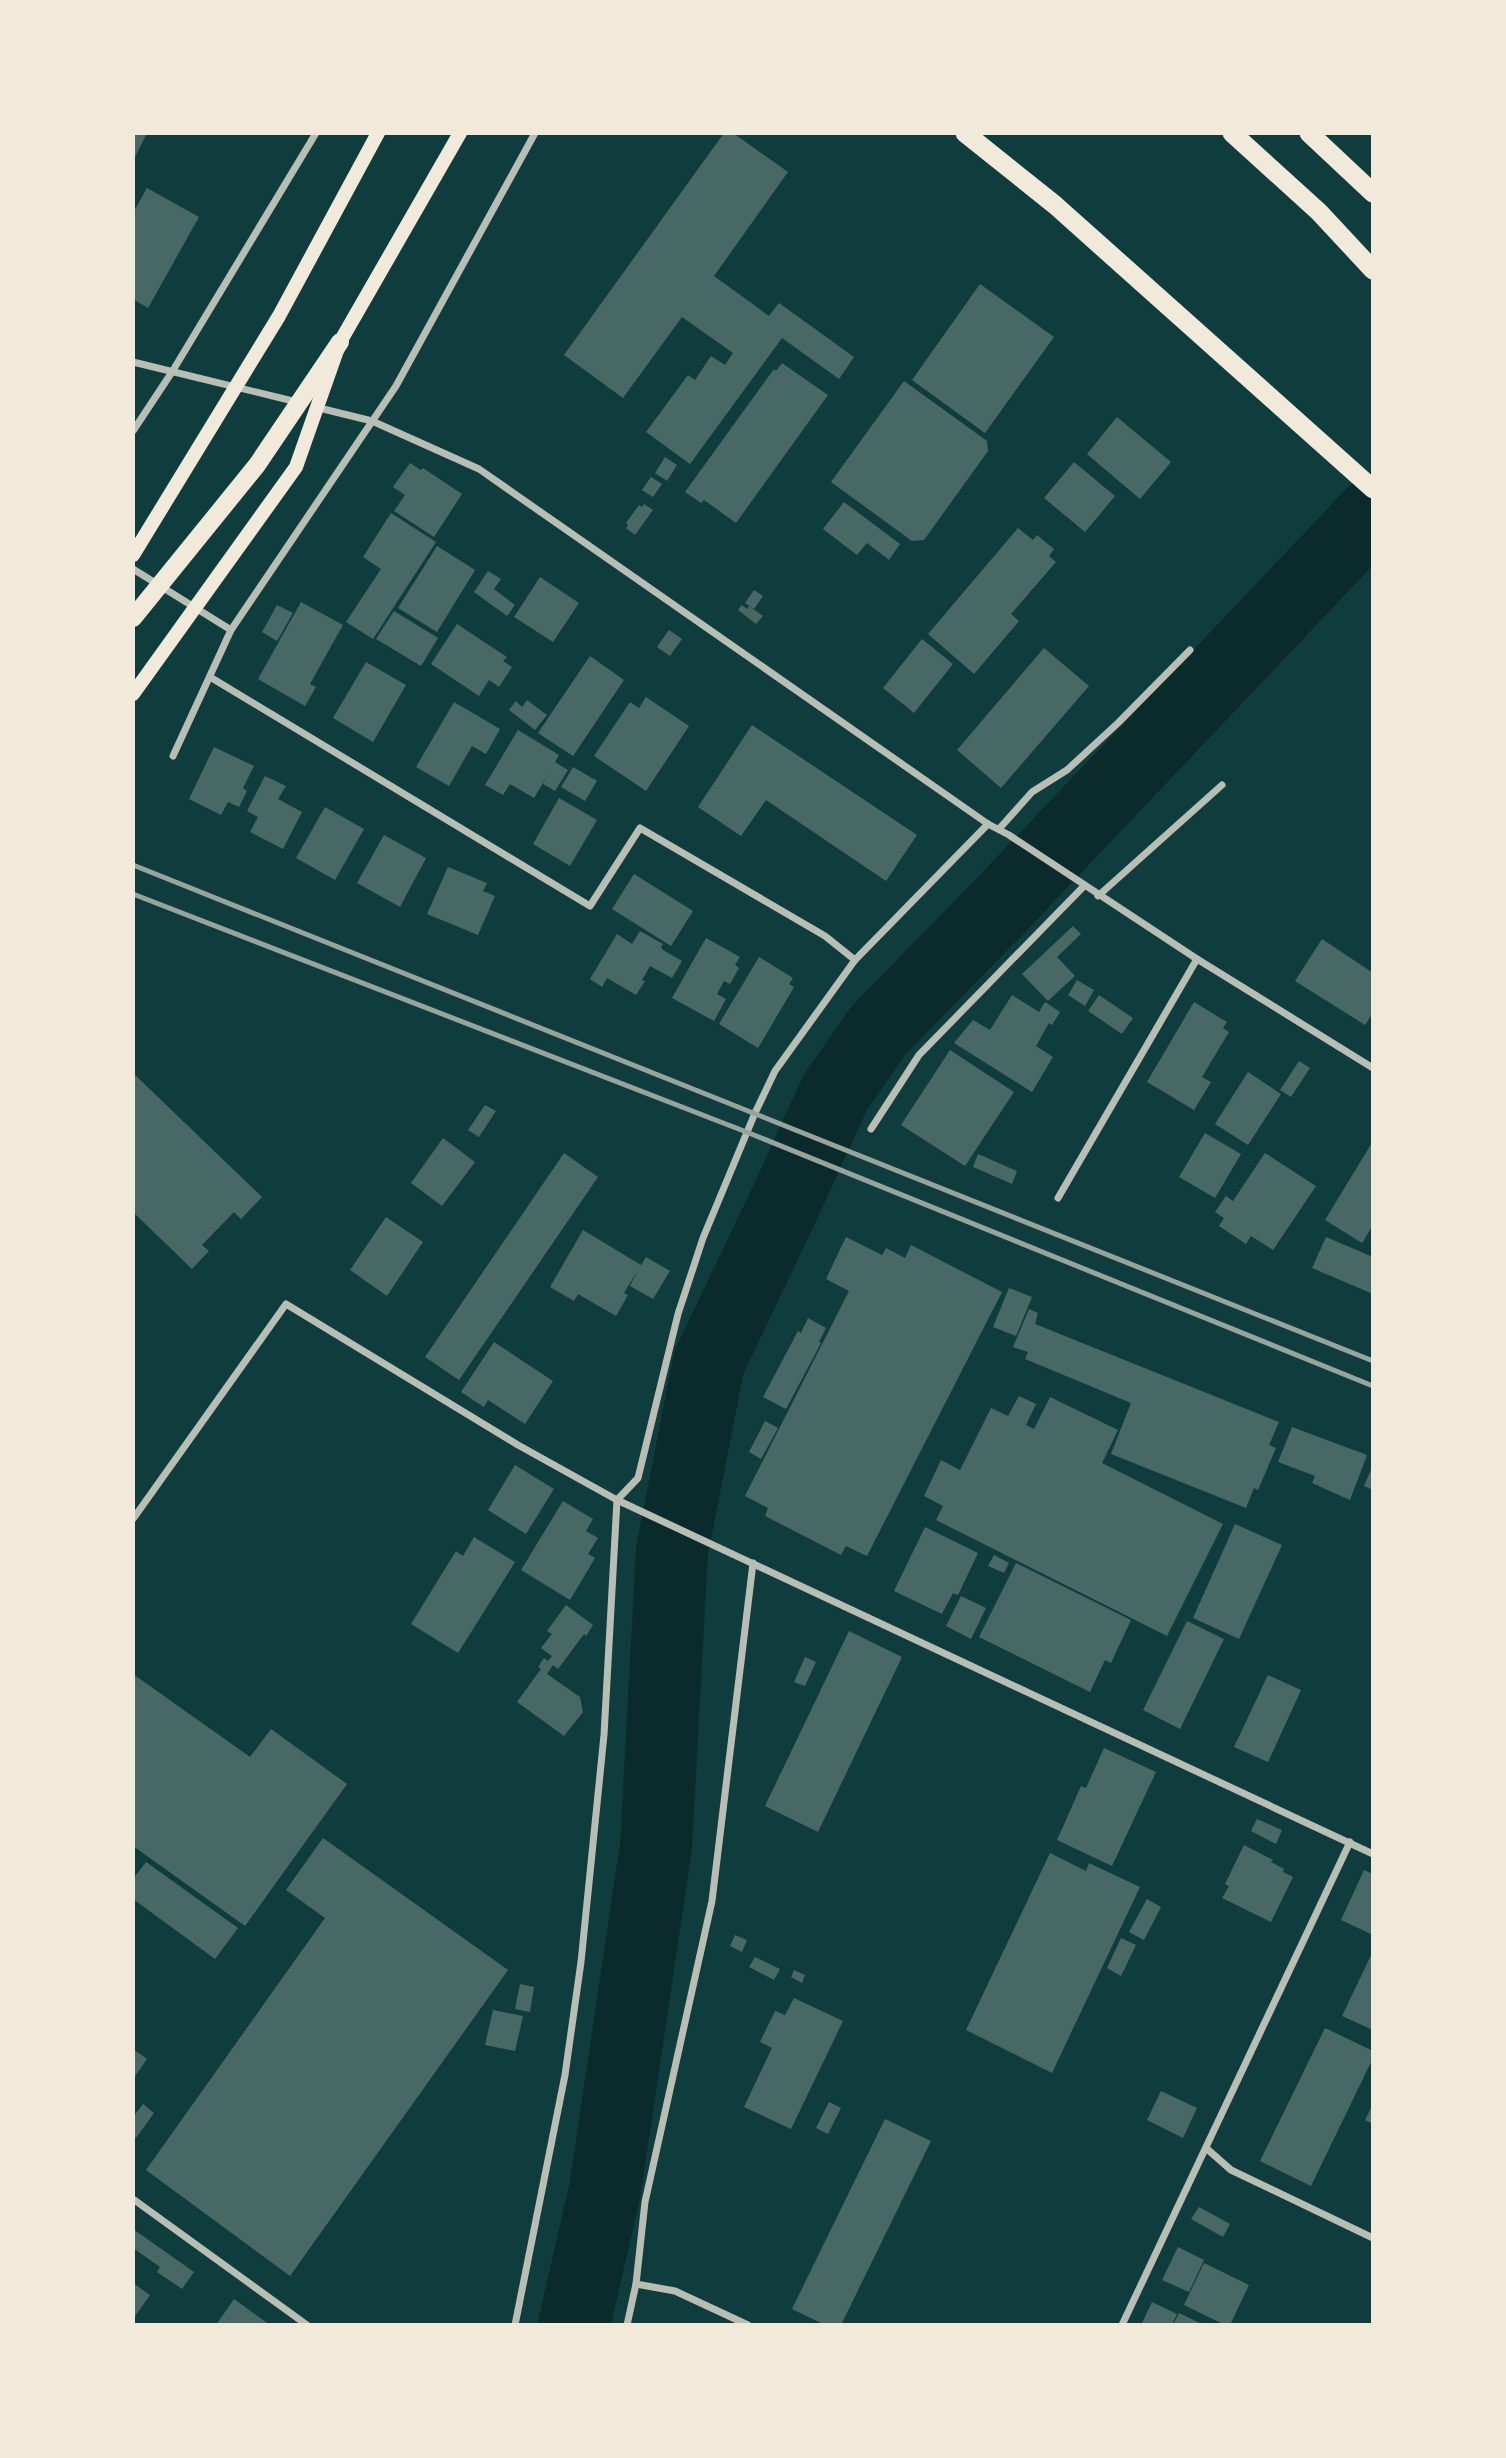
<svg xmlns="http://www.w3.org/2000/svg" width="1506" height="2458" font-family="'Golos Text',sans-serif">
<style>
.lines{fill:none;stroke-linecap:round;stroke-linejoin:round}
.river{stroke:#0a2a2b;stroke-width:72}
.building{fill:#486865}
.minor{stroke:#b8beb3;stroke-width:7}
.secondary{stroke:#f1e9da;stroke-width:14}
.primary{stroke:#f1e9da;stroke-width:18}
.trunk{stroke:#f1e9da;stroke-width:19}
.rail{stroke:#97a49c;stroke-width:5}
</style>
<rect width="100%" height="100%" fill="#0f3d3e"/>
<g class="lines">
<polyline class="river" points="574,2325 605,2190 656,1846 672,1551 709,1362 783,1207 835,1093 878,1031 1002,904 1373,513"/>
</g>
<g class="building">
<polygon points="133,133 147,133 133,161"/>
<polygon points="724,133 733,133 788,172 714,276 769,316 779,303 854,357 839,379 782,338 690,464 646,432 688,375 695,380 711,356 725,365 733,353 682,317 623,398 564,355"/>
<polygon points="147,188 199,217 148,308 133,299 133,213"/>
<polygon points="980,284 1054,337 985,433 912,380"/>
<polygon points="782,363 828,395 736,523 704,500 701,503 685,492 774,369 776,371"/>
<polygon points="904,381 987,441 988,451 924,540 912,541 831,482"/>
<polygon points="1117,417 1171,462 1140,499 1087,454"/>
<polygon points="665,457 677,465 667,481 655,473"/>
<polygon points="1074,462 1115,496 1085,532 1044,498"/>
<polygon points="410,463 421,470 423,468 462,494 434,537 394,511 405,495 393,487"/>
<polygon points="651,477 662,484 653,497 642,490"/>
<polygon points="844,502 900,544 889,560 867,543 857,555 823,529"/>
<polygon points="644,504 653,510 635,535 626,528 628,525 626,523 639,505 642,507"/>
<polygon points="391,513 436,542 373,639 346,622 381,569 363,557"/>
<polygon points="1018,528 1033,540 1037,535 1054,549 1049,556 1056,562 1011,614 1019,621 974,674 928,634"/>
<polygon points="437,546 475,570 437,632 398,608"/>
<polygon points="488,571 501,579 494,589 515,605 507,616 474,592"/>
<polygon points="540,577 579,603 553,642 514,617"/>
<polygon points="754,590 763,596 754,609 745,603"/>
<polygon points="301,602 343,625 310,684 316,687 305,706 258,679"/>
<polygon points="277,605 293,613 277,641 262,632"/>
<polygon points="742,605 747,609 749,606 763,616 756,624 738,610"/>
<polygon points="394,611 438,638 421,666 376,639"/>
<polygon points="457,624 507,657 503,661 512,667 499,687 489,680 479,696 431,664"/>
<polygon points="669,630 682,639 670,656 657,647"/>
<polygon points="922,639 953,664 914,713 883,688"/>
<polygon points="1044,648 1089,686 1001,788 957,750"/>
<polygon points="590,656 624,680 573,756 538,733"/>
<polygon points="366,662 406,685 373,742 333,718"/>
<polygon points="646,697 689,726 646,791 594,756 630,702 639,708"/>
<polygon points="527,700 547,715 535,730 509,710 516,701 522,707"/>
<polygon points="454,702 500,729 486,754 472,746 449,786 416,767"/>
<polygon points="752,725 917,835 886,881 766,800 741,836 698,807"/>
<polygon points="518,730 559,755 555,762 568,770 555,791 543,784 551,770 534,798 510,784 503,795 485,785"/>
<polygon points="214,747 254,766 243,788 247,791 239,807 228,802 221,815 189,799"/>
<polygon points="573,767 597,781 585,801 561,787"/>
<polygon points="265,776 286,786 278,799 302,812 283,849 250,832 258,817 247,811"/>
<polygon points="559,798 597,820 570,866 533,844"/>
<polygon points="325,807 364,829 335,880 296,858"/>
<polygon points="384,835 426,858 400,907 357,883"/>
<polygon points="448,867 487,883 483,891 495,896 478,935 427,914"/>
<polygon points="634,874 693,911 671,946 612,909"/>
<polygon points="1073,926 1081,934 1057,957 1075,976 1048,1001 1022,974"/>
<polygon points="640,931 663,944 661,947 663,950 682,961 672,978 650,966 642,980 645,981 636,995 607,978 602,987 590,979 617,934 632,944"/>
<polygon points="706,938 740,957 735,965 739,968 730,984 724,981 717,994 726,999 714,1021 672,998"/>
<polygon points="1322,939 1373,973 1373,1013 1365,1025 1295,981"/>
<polygon points="759,957 793,978 789,984 794,987 758,1048 719,1024"/>
<polygon points="1077,980 1094,990 1085,1006 1068,995"/>
<polygon points="1012,995 1039,1012 1045,1002 1060,1012 1052,1025 1049,1023 1036,1046 1053,1057 1032,1092 954,1043 973,1020 990,1030"/>
<polygon points="1099,995 1133,1018 1122,1034 1088,1011"/>
<polygon points="1194,1002 1227,1022 1223,1028 1229,1032 1202,1077 1211,1082 1194,1110 1147,1082"/>
<polygon points="950,1050 1014,1092 965,1166 901,1125"/>
<polygon points="1299,1061 1310,1068 1291,1097 1280,1090"/>
<polygon points="1248,1072 1281,1094 1248,1145 1215,1124"/>
<polygon points="133,1073 262,1197 241,1219 234,1212 202,1245 209,1251 192,1269 133,1212"/>
<polygon points="485,1105 496,1111 479,1137 468,1130"/>
<polygon points="1205,1133 1241,1154 1215,1198 1179,1177"/>
<polygon points="443,1138 475,1162 442,1206 411,1183"/>
<polygon points="1373,1141 1373,1225 1362,1243 1325,1220"/>
<polygon points="564,1153 598,1177 459,1380 425,1357"/>
<polygon points="1265,1153 1316,1186 1273,1250 1251,1236 1246,1244 1219,1226 1224,1218 1215,1212 1226,1196 1233,1201"/>
<polygon points="978,1154 1017,1171 1012,1184 973,1167"/>
<polygon points="386,1217 423,1242 387,1296 350,1270"/>
<polygon points="583,1230 641,1265 646,1257 670,1271 653,1299 630,1286 638,1270 624,1293 628,1295 616,1316 578,1294 574,1301 550,1287"/>
<polygon points="846,1237 882,1255 886,1248 905,1258 911,1245 1002,1292 867,1556 846,1546 841,1555 765,1516 768,1508 745,1496 849,1291 826,1279"/>
<polygon points="1326,1237 1373,1257 1373,1294 1312,1268"/>
<polygon points="1009,1288 1032,1297 1016,1336 993,1327"/>
<polygon points="1029,1309 1038,1313 1035,1324 1279,1422 1269,1445 1276,1448 1258,1490 1254,1488 1246,1508 1111,1454 1131,1403 1025,1359 1028,1352 1013,1347"/>
<polygon points="808,1318 826,1328 819,1342 821,1343 786,1409 763,1397 798,1331 801,1333"/>
<polygon points="494,1342 553,1381 525,1424 488,1400 484,1407 461,1392"/>
<polygon points="1019,1396 1036,1404 1026,1425 1034,1429 1050,1397 1118,1430 1102,1463 1223,1524 1167,1636 936,1520 943,1506 924,1496 941,1460 960,1470 991,1408 1008,1416"/>
<polygon points="765,1421 778,1428 761,1459 749,1452"/>
<polygon points="1292,1427 1367,1455 1350,1500 1312,1483 1315,1476 1278,1462"/>
<polygon points="515,1465 554,1489 526,1534 488,1510"/>
<polygon points="1373,1465 1373,1490 1364,1486"/>
<polygon points="563,1501 593,1519 586,1531 598,1538 588,1554 595,1558 570,1600 521,1570"/>
<polygon points="1235,1524 1282,1545 1239,1639 1193,1618"/>
<polygon points="925,1527 978,1553 958,1595 953,1593 942,1614 894,1591"/>
<polygon points="474,1537 515,1562 458,1653 411,1624 456,1551 463,1556"/>
<polygon points="994,1555 1009,1563 1004,1573 988,1566"/>
<polygon points="1016,1563 1131,1620 1111,1663 1105,1660 1090,1692 979,1637"/>
<polygon points="961,1596 986,1608 971,1639 946,1626"/>
<polygon points="566,1605 593,1625 586,1636 584,1634 558,1669 553,1665 547,1674 580,1697 583,1712 564,1736 517,1702 541,1669 538,1667 544,1658 548,1661 552,1656 541,1648 552,1634 547,1631"/>
<polygon points="1187,1621 1224,1639 1180,1729 1143,1710"/>
<polygon points="849,1631 902,1657 818,1832 765,1806"/>
<polygon points="805,1657 816,1662 805,1686 794,1682"/>
<polygon points="133,1674 250,1757 271,1729 347,1784 245,1926 133,1846"/>
<polygon points="1268,1675 1301,1690 1268,1762 1234,1747"/>
<polygon points="1104,1748 1156,1772 1112,1866 1057,1840 1081,1786 1086,1788"/>
<polygon points="1257,1819 1282,1830 1276,1844 1251,1831"/>
<polygon points="323,1838 508,1970 290,2276 146,2170 325,1918 286,1890"/>
<polygon points="1244,1845 1273,1860 1271,1862 1284,1869 1283,1872 1293,1877 1271,1922 1222,1898 1229,1886 1225,1884"/>
<polygon points="1050,1853 1086,1871 1089,1863 1140,1887 1052,2073 966,2030"/>
<polygon points="146,1862 238,1928 215,1959 133,1899 133,1879"/>
<polygon points="1364,1870 1373,1874 1373,1935 1341,1920"/>
<polygon points="1147,1899 1161,1907 1144,1940 1129,1932"/>
<polygon points="735,1935 747,1940 742,1952 730,1946"/>
<polygon points="1121,1938 1136,1945 1121,1976 1107,1968"/>
<polygon points="1373,1951 1373,2030 1342,2016"/>
<polygon points="755,1957 780,1969 774,1980 749,1967"/>
<polygon points="794,1970 805,1975 802,1983 791,1977"/>
<polygon points="520,1984 534,1987 530,2012 515,2009"/>
<polygon points="794,1998 843,2021 791,2129 744,2107 772,2048 760,2042 775,2011 785,2015"/>
<polygon points="493,2010 523,2016 515,2051 485,2045"/>
<polygon points="1325,2028 1373,2051 1373,2058 1311,2186 1260,2161"/>
<polygon points="133,2049 147,2059 133,2079"/>
<polygon points="1161,2091 1197,2108 1183,2138 1147,2120"/>
<polygon points="829,2102 841,2108 828,2134 816,2128"/>
<polygon points="143,2104 154,2113 136,2138 133,2136 133,2117"/>
<polygon points="1373,2104 1373,2124 1365,2120"/>
<polygon points="885,2119 931,2141 841,2325 825,2325 792,2309"/>
<polygon points="1199,2207 1230,2224 1223,2237 1191,2219"/>
<polygon points="133,2229 194,2272 182,2289 157,2272 160,2267 133,2248"/>
<polygon points="1178,2247 1204,2260 1189,2292 1162,2280"/>
<polygon points="1204,2263 1249,2285 1230,2325 1225,2325 1184,2305"/>
<polygon points="133,2283 150,2295 133,2319"/>
<polygon points="234,2299 270,2325 216,2325"/>
<polygon points="1152,2302 1177,2314 1172,2325 1141,2325"/>
<polygon points="1179,2313 1204,2325 1173,2325"/>
</g>
<g class="lines">
<g class="minor">
<polyline points="133,362 297,402"/>
<polyline points="315,407 372,421 479,469 988,824 1009,835 1197,959 1373,1068"/>
<polyline points="133,431 172,372 316,133"/>
<polyline points="133,569 231,630"/>
<polyline points="210,677 590,906 640,828 825,936 855,960"/>
<polyline points="173,756 231,630 396,386 535,133"/>
<polyline points="999,829 1032,792 1067,770 1118,723 1190,650"/>
<polyline points="1098,896 1222,785"/>
<polyline points="871,1129 919,1055 1084,886"/>
<polyline points="1058,1198 1197,959"/>
<polyline points="133,1519 286,1304 518,1445 617,1500 1373,1854"/>
<polyline points="1206,2148 1231,2170 1373,2238"/>
<polyline points="133,2199 307,2325"/>
<polyline points="636,2284 675,2291 748,2325"/>
<polyline points="515,2325 565,2075 581,1962 604,1735 617,1500 638,1478 678,1314 703,1238 755,1113 775,1071 855,960 988,824"/>
<polyline points="627,2325 636,2284 645,2202 712,1901 753,1563"/>
<polyline points="1122,2325 1350,1842"/>
</g>
<g class="secondary">
<polyline points="133,555 279,316 378,133"/>
<polyline points="133,694 296,467 340,342 460,133"/>
</g>
<polyline class="primary" points="133,618 257,465 340,342"/>
<g class="trunk">
<polyline points="965,133 1055,205 1373,489"/>
<polyline points="1232,133 1319,212 1373,270"/>
<polyline points="1309,133 1373,193"/>
</g>
<g class="rail">
<polyline points="133,865 1373,1361"/>
<polyline points="133,894 749,1133 1373,1386"/>
</g>
</g>
<rect width="1506" height="2458" fill="none" stroke="#f1e9da" stroke-width="270"/>
</svg>
